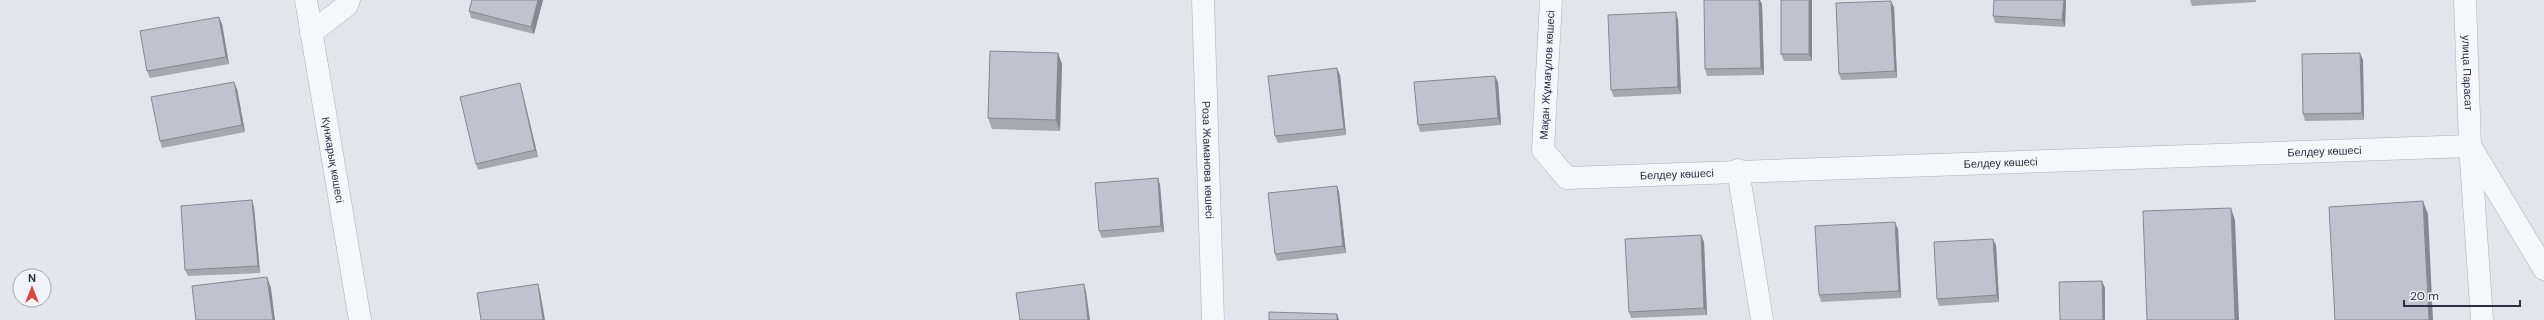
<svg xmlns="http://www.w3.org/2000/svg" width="2544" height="320" font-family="'DM Sans',sans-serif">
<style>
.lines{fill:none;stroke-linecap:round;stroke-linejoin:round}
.minor-casing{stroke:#acaeba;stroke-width:23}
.minor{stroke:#f6f7fa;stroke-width:22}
.wall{fill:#a5a8b2}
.shaded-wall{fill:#868891}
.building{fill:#c0c3cf;stroke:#868891}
.labels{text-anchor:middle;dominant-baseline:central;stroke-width:3;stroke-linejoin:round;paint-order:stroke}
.street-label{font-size:11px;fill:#2a2f45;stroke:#f3f4f9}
</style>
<rect width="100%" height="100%" fill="#e3e5ec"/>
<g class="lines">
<defs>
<g id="minor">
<path id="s1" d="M306,0L360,320"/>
<path id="s2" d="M1203,0L1213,320"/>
<path id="s3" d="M1551,0L1543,150L1567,178L2470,146"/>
<path id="s4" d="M2465,0L2470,146L2482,320"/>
<polyline points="311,33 347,5 349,0"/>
<polyline points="2472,149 2544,269"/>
<polyline points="1738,170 1762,320"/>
</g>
</defs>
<use href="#minor" class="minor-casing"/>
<use href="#minor" class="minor"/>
</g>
<g class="wall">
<polygon points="472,0 543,0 534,34 471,18 469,11"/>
<polygon points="1812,0 1812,61 1784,61 1781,54"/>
<polygon points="2066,0 2065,27 1995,23 1993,16"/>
<polygon points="2190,0 2256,0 2256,2 2192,6"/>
<polygon points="1762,4 1764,75 1707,76 1705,69"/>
<polygon points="1894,7 1897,78 1841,80 1839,74"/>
<polygon points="219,17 222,24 229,64 150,78 147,71"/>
<polygon points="1678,19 1681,94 1614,97 1611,90"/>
<polygon points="2363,60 2364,120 2305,121 2303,114"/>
<polygon points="1062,64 1060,131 992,129 988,118"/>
<polygon points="1340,75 1346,135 1278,143 1275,136"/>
<polygon points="1498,82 1501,125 1420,132 1418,125"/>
<polygon points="237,89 245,132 162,148 160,141"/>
<polygon points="522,90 538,157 478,170 476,164"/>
<polygon points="1158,178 1160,185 1164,232 1102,238 1099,231"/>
<polygon points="1337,186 1339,192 1346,253 1277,261 1275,254"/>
<polygon points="254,207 260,273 188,276 185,270"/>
<polygon points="1898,229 1901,298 1821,302 1819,295"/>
<polygon points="1701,235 1704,242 1707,315 1631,318 1629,312"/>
<polygon points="1996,245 1999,302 1939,306 1937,299"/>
</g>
<g class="shaded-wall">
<polygon points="538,0 543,0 534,34 531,27"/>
<polygon points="1759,0 1760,0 1762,4 1764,75 1761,68"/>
<polygon points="1809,0 1812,0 1812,61 1809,54"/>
<polygon points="2064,0 2066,0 2065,27 2062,20"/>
<polygon points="1891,1 1894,7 1897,78 1895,71"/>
<polygon points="1676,12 1678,19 1681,94 1678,87"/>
<polygon points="219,17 222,24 229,64 226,57"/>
<polygon points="1058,53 1062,64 1060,131 1056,120"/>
<polygon points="2360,53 2363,60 2364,120 2362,113"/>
<polygon points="1337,68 1340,75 1346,135 1344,129"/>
<polygon points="1495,76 1498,82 1501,125 1498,118"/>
<polygon points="234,82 237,89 245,132 242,125"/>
<polygon points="520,83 522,90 538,157 535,150"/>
<polygon points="1158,178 1160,185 1164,232 1161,226"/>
<polygon points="1337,186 1339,192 1346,253 1343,246"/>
<polygon points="252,200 254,207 260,273 258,266"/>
<polygon points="2423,201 2428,214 2433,320 2429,320"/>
<polygon points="2231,208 2235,220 2239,320 2235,320"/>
<polygon points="1895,222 1898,229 1901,298 1899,291"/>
<polygon points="1701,235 1704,242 1707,315 1704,308"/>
<polygon points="1993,239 1996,245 1999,302 1997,295"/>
<polygon points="267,277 271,288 275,320 273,320"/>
<polygon points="2102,281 2105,288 2105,320 2103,320"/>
<polygon points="538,284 540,291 545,320 543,320"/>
<polygon points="1084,284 1086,291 1090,320 1088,320"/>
<polygon points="1337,314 1339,320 1337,320"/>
</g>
<g class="building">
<polygon points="472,0 538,0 531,27 469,11"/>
<polygon points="1704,0 1759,0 1761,68 1705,69"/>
<rect x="1781" y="0" width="28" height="54"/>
<polygon points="1994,0 2064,0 2062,20 1993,16"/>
<polygon points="1891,1 1895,71 1839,74 1836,3"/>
<polygon points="1676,12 1678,87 1611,90 1608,15"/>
<polygon points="219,17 226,57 147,71 140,31"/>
<polygon points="990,51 1058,53 1056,120 988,118"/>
<polygon points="2360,53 2362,113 2303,114 2302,54"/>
<polygon points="1337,68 1344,129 1275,136 1268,76"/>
<polygon points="1495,76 1498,118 1418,125 1414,82"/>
<polygon points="234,82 242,125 160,141 151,97"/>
<polygon points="520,83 535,150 476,164 460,97"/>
<polygon points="1158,178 1161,226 1099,231 1095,183"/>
<polygon points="1337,186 1343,246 1275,254 1268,193"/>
<polygon points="252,200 258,266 185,270 181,206"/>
<polygon points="2423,201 2429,320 2335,320 2329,207"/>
<polygon points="2231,208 2235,320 2147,320 2143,211"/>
<polygon points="1895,222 1899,291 1819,295 1815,226"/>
<polygon points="1701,235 1704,308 1629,312 1625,239"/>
<polygon points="1993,239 1997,295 1937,299 1934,242"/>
<polygon points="267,277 273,320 196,320 192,286"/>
<polygon points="2102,281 2103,320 2060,320 2059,282"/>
<polygon points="538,284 543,320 481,320 477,293"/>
<polygon points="1084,284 1088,320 1020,320 1016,293"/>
<polygon points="1269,312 1337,314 1337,320 1269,320"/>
</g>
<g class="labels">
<g class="street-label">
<text stroke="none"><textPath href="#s4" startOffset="73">улица Парасат</textPath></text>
<text transform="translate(1547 75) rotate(-87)">Мақан Жұмағұлов көшесі</text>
<text stroke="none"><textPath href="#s3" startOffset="945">Белдеу көшесі</textPath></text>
<text stroke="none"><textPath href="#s1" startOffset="162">Күнжарық көшесі</textPath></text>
<text stroke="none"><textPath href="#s2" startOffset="160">Роза Жаманова көшесі</textPath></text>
<text stroke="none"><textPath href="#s3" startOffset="621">Белдеу көшесі</textPath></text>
<text stroke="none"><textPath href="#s3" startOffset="297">Белдеу көшесі</textPath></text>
</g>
</g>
<g transform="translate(32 288)"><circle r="19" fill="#f3f4f9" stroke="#a3a5b1"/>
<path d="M0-3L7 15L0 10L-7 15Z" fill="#d44945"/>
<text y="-6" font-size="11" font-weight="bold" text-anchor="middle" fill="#2a2f45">N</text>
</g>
<path d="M2404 300v6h116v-6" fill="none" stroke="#2a2f45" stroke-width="2"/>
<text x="2410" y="300" font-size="12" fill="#2a2f45" stroke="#f3f4f9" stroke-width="3" paint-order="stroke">20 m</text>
</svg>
